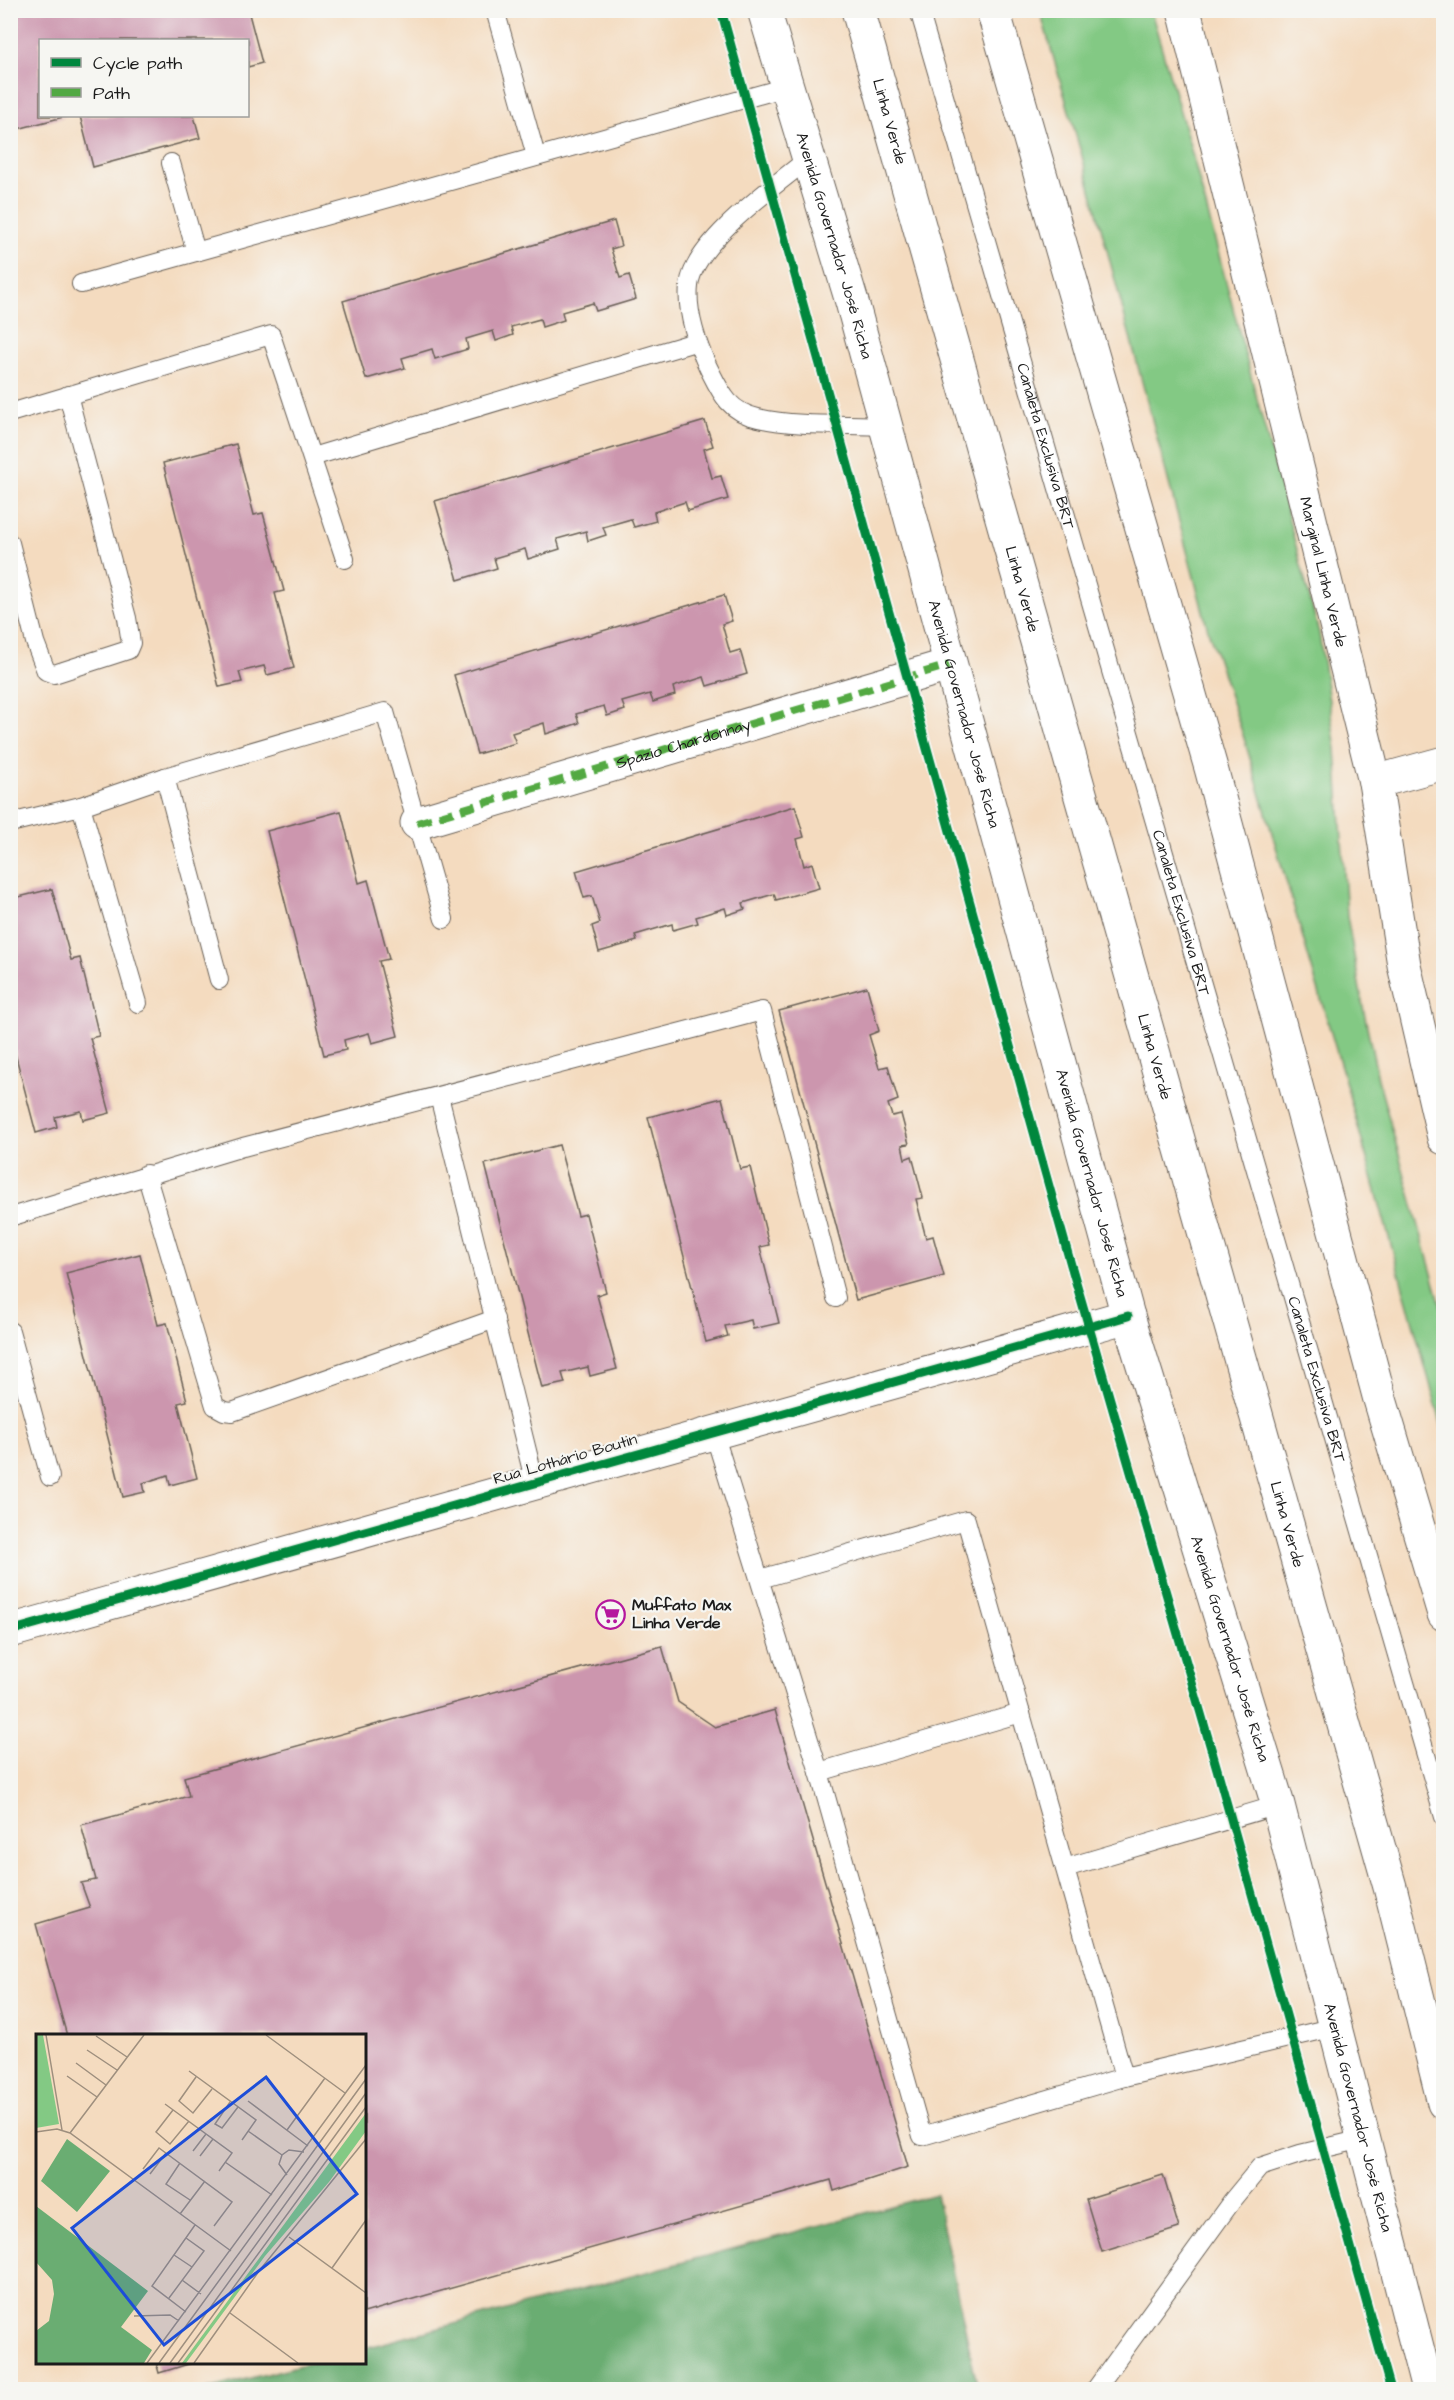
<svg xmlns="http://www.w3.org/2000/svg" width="1454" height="2400" font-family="'Architects Daughter',sans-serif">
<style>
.green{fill:#83c984;stroke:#507250;stroke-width:1.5}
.forest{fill:#6aad72;stroke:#436447;stroke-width:1.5}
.building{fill:#cc96ae}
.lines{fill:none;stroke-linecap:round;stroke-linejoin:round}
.lane-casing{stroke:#685f55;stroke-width:20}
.street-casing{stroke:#685f55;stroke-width:35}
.secondary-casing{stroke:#685f55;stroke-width:35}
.highway-casing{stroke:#685f55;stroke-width:35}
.lane{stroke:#fff;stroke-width:18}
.street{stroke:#fff;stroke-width:33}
.secondary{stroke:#fff;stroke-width:33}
.highway{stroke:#fff;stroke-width:33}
.quiet{stroke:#52a943;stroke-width:8;stroke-dasharray:15 8;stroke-linecap:butt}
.cycleway-casing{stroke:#f6f6f2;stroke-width:13}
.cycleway{stroke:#00873e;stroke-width:9}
.labels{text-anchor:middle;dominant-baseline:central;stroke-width:4.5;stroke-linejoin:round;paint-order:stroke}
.street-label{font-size:16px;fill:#1c1c1c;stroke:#f6f6f2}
.poi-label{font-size:16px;font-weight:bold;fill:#1c1c1c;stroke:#f6f6f2;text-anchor:start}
.inset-road{fill:none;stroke:#9e8f7e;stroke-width:1.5}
.view{fill:#1d4ed8;fill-opacity:0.15;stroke:#1d4ed8;stroke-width:3}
.inset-edge{fill:none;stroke:#1c1c1c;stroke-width:3}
</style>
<rect width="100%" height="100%" fill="#f6f6f2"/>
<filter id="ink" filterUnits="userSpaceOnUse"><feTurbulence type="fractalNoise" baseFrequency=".0167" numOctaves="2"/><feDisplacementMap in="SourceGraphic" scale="12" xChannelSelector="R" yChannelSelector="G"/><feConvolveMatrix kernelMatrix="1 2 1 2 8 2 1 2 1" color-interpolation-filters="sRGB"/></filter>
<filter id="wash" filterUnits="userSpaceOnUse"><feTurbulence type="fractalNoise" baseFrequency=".008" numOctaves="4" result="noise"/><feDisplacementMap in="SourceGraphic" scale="24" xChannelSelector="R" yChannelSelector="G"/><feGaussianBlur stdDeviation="1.35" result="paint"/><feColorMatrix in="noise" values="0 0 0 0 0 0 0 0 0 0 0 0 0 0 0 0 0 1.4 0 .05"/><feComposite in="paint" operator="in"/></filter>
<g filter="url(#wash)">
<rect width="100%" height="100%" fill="#f4dbbf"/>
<polygon class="green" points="1040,11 1151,11 1189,142 1319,633 1336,749 1347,916 1363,1007 1378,1079 1443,1313 1443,1430 1342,1070 1243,735 1208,630 1082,156"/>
<polygon class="forest" points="936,2194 978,2389 208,2389 309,2363 364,2362 365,2348"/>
<g id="blocks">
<g class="building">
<polygon points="10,10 248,10 262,63 248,67 248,40 40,40 40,116 67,116 10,131"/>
<polygon points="80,116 194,116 200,138 93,167"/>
<polygon points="614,221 621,246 611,249 620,278 629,275 636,299 596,311 593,303 562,312 564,320 542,327 540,319 511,327 513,335 496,341 493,331 466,339 468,349 435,359 432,349 402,358 405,368 366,379 343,301"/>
<polygon points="705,421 713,446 704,449 712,478 721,476 728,499 688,511 685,502 654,512 656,521 634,527 631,519 603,527 606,535 588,541 586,531 557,539 560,549 528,559 525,549 494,558 497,568 458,580 435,501"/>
<polygon points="236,444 254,515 263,513 284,591 275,593 294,668 267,675 264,666 239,672 242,682 219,687 163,463"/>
<polygon points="724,595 732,621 722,624 730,653 740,650 747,674 707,686 704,677 673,687 675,695 653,702 650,694 622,702 625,710 607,716 604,706 576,714 579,723 546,734 544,723 512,733 516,743 477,754 454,675"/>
<polygon points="795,806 804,837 797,839 804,866 812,863 819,888 776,900 774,894 743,903 745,909 727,915 725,908 696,917 698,923 673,930 672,924 635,935 637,941 599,952 592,926 600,923 592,896 584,898 576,871"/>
<polygon points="341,811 359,883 368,880 389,959 379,961 398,1036 372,1043 369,1033 344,1040 346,1050 324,1055 267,831"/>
<polygon points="52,889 71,960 80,958 99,1036 90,1038 110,1113 83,1120 81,1111 55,1117 57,1127 36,1133 10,1034 10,899"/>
<polygon points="867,987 879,1031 869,1035 879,1068 888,1066 898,1100 888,1104 892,1116 901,1114 909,1144 902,1145 905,1159 912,1156 923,1198 916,1199 926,1238 933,1236 944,1276 856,1300 779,1011"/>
<polygon points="722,1098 740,1169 750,1167 769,1245 760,1247 779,1323 753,1329 751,1320 725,1326 728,1336 706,1342 648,1117"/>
<polygon points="559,1145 578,1216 586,1214 606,1292 597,1295 617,1369 590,1376 588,1367 562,1373 565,1383 542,1388 485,1164"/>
<polygon points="140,1254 158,1325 167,1323 187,1401 178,1403 197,1478 170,1485 168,1475 143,1483 145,1492 123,1497 66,1273"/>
<polygon points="662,1646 678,1702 715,1727 775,1710 908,2167 834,2191 831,2180 364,2313 364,2036 67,2036 36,1924 90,1908 81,1883 96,1880 81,1825 189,1796 184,1777"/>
<polygon points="1163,2175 1179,2228 1102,2252 1086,2199"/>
<polygon points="156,2362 191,2362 192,2363 159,2373"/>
</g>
</g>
</g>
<g filter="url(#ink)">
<use href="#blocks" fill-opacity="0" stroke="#685f55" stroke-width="1.5"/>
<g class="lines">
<defs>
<g id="lane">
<polyline points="495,10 536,156"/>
<path id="s1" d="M919,10L1444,1817"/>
<path d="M809,158C776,185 693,243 689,286C686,312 698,347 709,369C721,393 729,412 758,418C798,427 844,424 885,426"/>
<polyline points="171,163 196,252"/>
<polyline points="81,284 787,87"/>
<polyline points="10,413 271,335 345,559"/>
<polyline points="312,457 695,342"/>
<polyline points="10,543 35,642 46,671 54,674 128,650 131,643 127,618 68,395"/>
<polyline points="165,777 219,980"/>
<polyline points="81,806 138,1003"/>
<polyline points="10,823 81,806 165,777 385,712 444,919"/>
<polyline points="439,1096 535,1483"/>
<polyline points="146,1174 215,1406 224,1411 232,1412 495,1319"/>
<polyline points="10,1217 243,1147 762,1011 836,1298"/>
<polyline points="10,1331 50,1477"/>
<polyline points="714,1433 819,1772 922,2136 1124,2077 1335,2027"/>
<polyline points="760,1579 966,1520 1124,2077"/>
<polyline points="819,1772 1021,1713"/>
<polyline points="1065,1868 1278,1805"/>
<polyline points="1095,2390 1232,2201 1260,2167 1300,2154 1363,2139"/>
</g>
<g id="street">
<polyline points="1375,782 1444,763"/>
<polyline points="417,823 949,665"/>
<polyline points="10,1631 1128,1316"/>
</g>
<g id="secondary">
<path id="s2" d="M764,10L852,302L1128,1316L1278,1805L1428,2390"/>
<path id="s3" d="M1184,10L1375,782L1404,965L1444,1138"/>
</g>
<g id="highway">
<path id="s4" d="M858,10L1390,1887L1444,2103"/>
<polyline points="993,10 1211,768 1379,1396 1444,1614"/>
</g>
</defs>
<use href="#lane" class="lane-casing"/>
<use href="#street" class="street-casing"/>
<use href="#secondary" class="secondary-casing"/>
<use href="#highway" class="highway-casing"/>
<use href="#lane" class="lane"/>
<use href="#street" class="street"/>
<use href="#secondary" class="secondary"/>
<use href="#highway" class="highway"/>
<path class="quiet" id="s5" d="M417,823L949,665"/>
<defs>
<g id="cycleway">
<polyline points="721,10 1071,1265 1217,1769 1391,2390"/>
<polyline points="10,1631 1128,1316"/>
</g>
</defs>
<use href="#cycleway" class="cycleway-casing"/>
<use href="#cycleway" class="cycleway"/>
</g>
</g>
<defs>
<symbol id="supermarket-ring" viewBox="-11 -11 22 22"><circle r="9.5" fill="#f6f6f2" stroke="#b5179e" stroke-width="1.5"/><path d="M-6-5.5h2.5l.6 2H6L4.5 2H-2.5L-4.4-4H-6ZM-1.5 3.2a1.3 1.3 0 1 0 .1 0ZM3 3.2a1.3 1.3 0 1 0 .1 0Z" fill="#b5179e"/></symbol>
</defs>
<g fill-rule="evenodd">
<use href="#supermarket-ring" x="594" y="1598" width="33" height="33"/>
</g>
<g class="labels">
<g class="street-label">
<text stroke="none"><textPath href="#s4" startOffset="116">Linha Verde</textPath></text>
<text stroke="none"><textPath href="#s2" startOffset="246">Avenida Governador José Richa</textPath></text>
<text stroke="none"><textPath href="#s1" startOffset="454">Canaleta Exclusiva BRT</textPath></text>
<text stroke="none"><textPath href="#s3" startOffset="579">Marginal Linha Verde</textPath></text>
<text stroke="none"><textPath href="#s4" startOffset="602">Linha Verde</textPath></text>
<text stroke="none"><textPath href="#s2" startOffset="732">Avenida Governador José Richa</textPath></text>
<text stroke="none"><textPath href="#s5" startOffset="278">Spazio Chardonnay</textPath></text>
<text stroke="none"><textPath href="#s1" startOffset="940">Canaleta Exclusiva BRT</textPath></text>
<text stroke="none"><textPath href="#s4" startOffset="1088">Linha Verde</textPath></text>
<text stroke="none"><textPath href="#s2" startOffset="1218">Avenida Governador José Richa</textPath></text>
<text stroke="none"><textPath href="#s1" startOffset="1426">Canaleta Exclusiva BRT</textPath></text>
<text transform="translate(565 1459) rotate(-16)">Rua Lothário Boutin</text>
<text stroke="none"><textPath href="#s4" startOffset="1574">Linha Verde</textPath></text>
<text stroke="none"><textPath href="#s2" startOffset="1704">Avenida Governador José Richa</textPath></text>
<text stroke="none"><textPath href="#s2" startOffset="2190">Avenida Governador José Richa</textPath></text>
</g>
<g class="poi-label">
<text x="632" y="1605">Muffato Max<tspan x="632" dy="18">Linha Verde</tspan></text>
</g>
</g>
<g transform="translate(36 2034)">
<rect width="330" height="330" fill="#f4dbbf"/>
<path d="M0,1H7L23,90L0,94ZM330,79V97L293,148L229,222L150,329H146Z" fill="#83c984"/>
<path d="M31,105L74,137L41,178L5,147ZM0,172L112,257L85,293L116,316L108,329H0V297L13,287L18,260L16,246L0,228Z" fill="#6aad72"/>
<path class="inset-road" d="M10,1L26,96M230,1L309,59M60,2L91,23M51,16L81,36M40,29L70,51M153,37L220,86L206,106M31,42L61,63M160,43L143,67L157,79L176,55M212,67L272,112M194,68L179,90L186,94L202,73M129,70L196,119L183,137M137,76L120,98L134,110L153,87M251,96L289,44M212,97L246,121M0,98L21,95L34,99L195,217M34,99L108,1M157,117L170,100M164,122L177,105M189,128L236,161M144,129L130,150L154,166M107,135L123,114L196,168L178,192M114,140L130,119M251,141L243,130L246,121L253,116L268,118M144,180L169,147M253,203L330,259M138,221L156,233M296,234L330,186M146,246L165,260M133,264L168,217L150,204M150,278L116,252L159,191M194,279L262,329M98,282L134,281L143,287M111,329L330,31M123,329L330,45M134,329L330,59M142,329L330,73M158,329L223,237L330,105"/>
<path class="view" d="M230,43L321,160L128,311L36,194Z"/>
<rect width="330" height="330" class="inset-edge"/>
</g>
<rect width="1454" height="2400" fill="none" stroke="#f6f6f2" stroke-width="36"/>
<rect x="39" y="39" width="210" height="78" fill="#f6f6f2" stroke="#9f9f9c" stroke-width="1.5"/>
<rect x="51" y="58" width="30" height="9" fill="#00873e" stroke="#9f9f9c" stroke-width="1.5"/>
<text x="93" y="69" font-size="18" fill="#1c1c1c">Cycle path</text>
<rect x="51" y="88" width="30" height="9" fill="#52a943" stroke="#9f9f9c" stroke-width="1.5"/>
<text x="93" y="99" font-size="18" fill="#1c1c1c">Path</text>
</svg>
